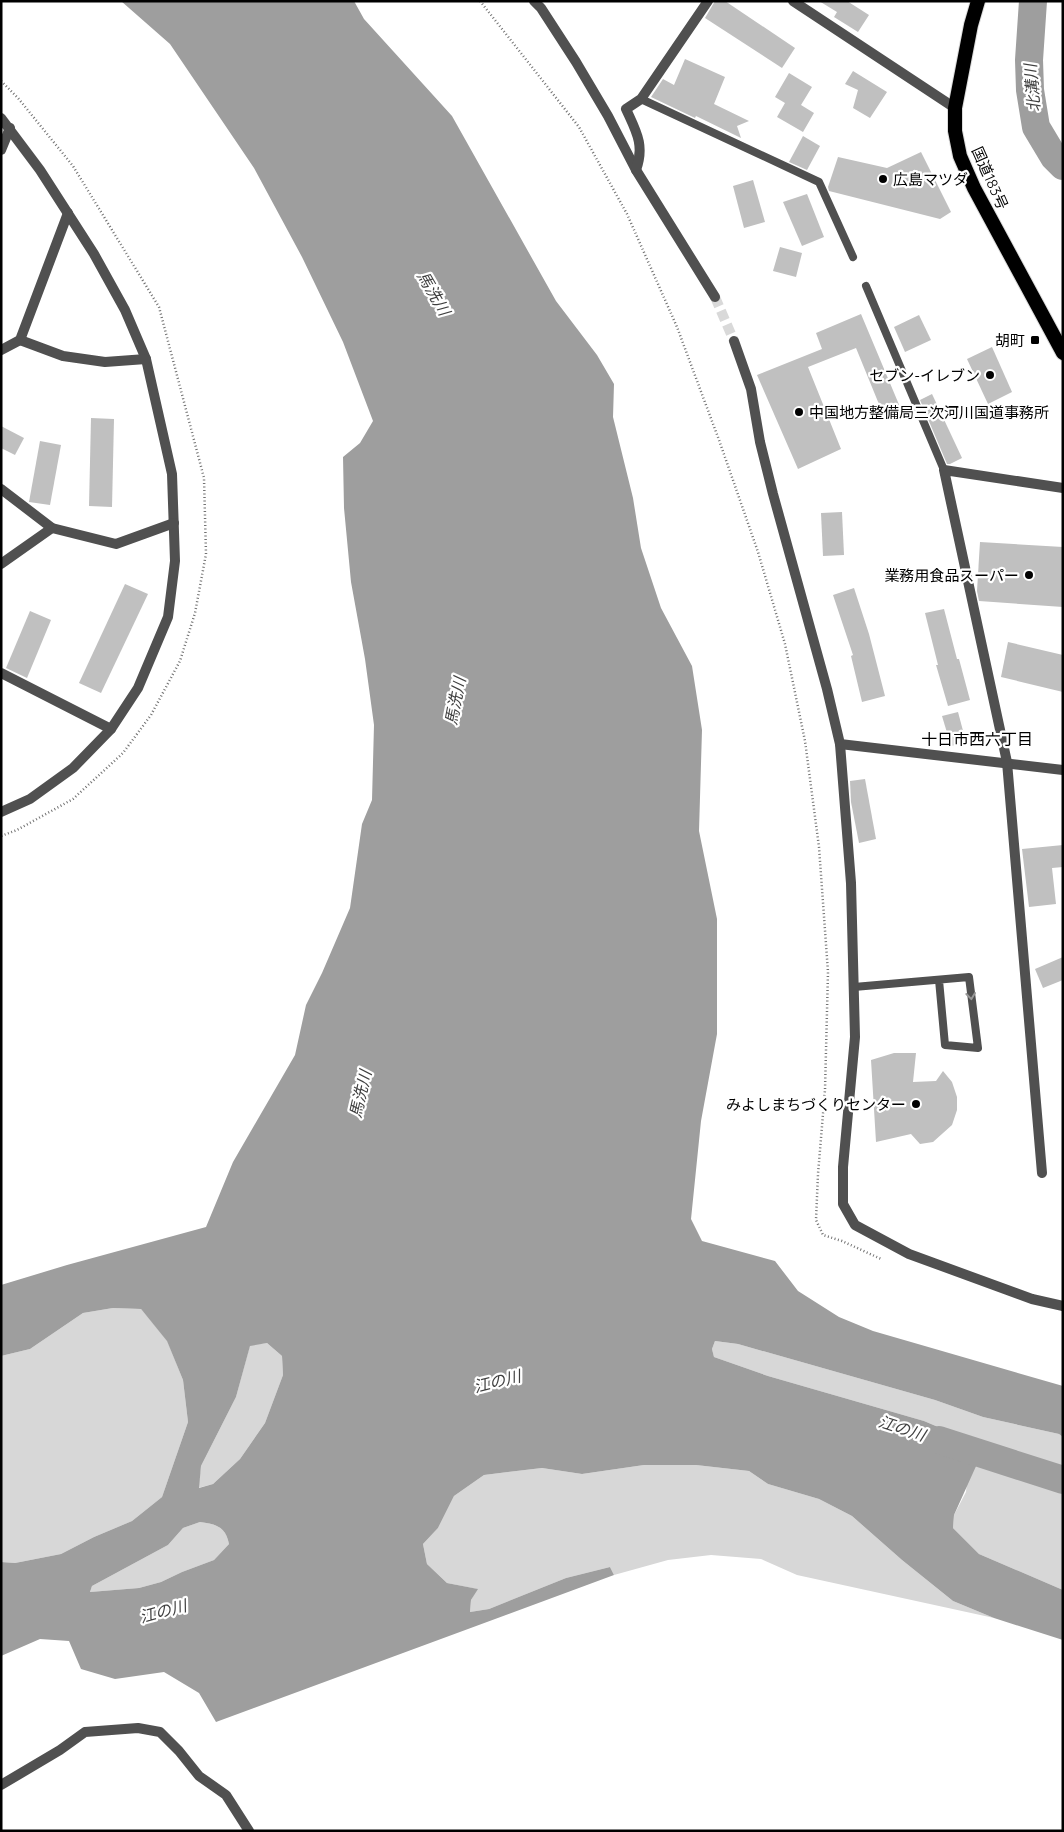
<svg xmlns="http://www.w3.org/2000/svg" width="1064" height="1832" font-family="Quicksand,'Noto Sans JP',sans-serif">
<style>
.green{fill:#d7d7d7}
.water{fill:#9e9e9e;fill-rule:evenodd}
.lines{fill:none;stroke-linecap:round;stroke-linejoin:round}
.river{stroke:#9e9e9e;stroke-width:28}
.building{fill:#c0c0c0}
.minor-tunnel{stroke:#d9d9d9;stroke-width:10;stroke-dasharray:10 5;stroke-linecap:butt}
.trunk-casing{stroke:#dbdbdb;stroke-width:16}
.path{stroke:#727272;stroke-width:2.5;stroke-dasharray:1 2.5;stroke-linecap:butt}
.service{stroke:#505050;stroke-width:8}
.minor{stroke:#505050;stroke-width:10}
.tertiary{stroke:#505050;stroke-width:10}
.trunk{stroke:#000;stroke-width:14}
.oneway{stroke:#969696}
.poi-dot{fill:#000;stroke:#fff;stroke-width:2}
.labels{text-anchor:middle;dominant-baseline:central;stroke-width:4.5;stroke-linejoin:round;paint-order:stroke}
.street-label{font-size:15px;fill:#000;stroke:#fff}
.poi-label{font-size:15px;fill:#000;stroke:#fff;text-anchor:end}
.water-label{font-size:16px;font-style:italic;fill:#3f3f3f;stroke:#fff}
.neighbourhood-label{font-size:16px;fill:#000;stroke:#fff}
</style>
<rect width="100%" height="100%" fill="#fff"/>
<g class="green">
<polygon points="113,1308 141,1309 167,1340 183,1380 188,1422 162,1497 132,1521 94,1537 61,1554 15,1563 1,1562 1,1356 30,1349 83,1313"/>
<polygon points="715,1341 738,1344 935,1400 983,1417 1059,1434 1063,1437 1063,1590 979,1554 953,1528 954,1515 966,1492 971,1441 924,1421 768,1376 714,1357 712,1349"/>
<polygon points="267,1343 282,1356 283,1375 265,1423 240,1459 213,1484 198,1488 201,1466 236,1397 250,1345"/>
<polygon points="644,1465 696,1465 749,1471 768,1484 819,1499 852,1516 902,1560 953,1601 994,1618 797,1575 761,1559 711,1555 668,1560 614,1575 610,1567 566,1578 489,1609 470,1612 471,1600 477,1589 447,1583 427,1564 423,1544 438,1528 454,1496 484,1475 542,1468 582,1474"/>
<path d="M200,1522C216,1524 226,1527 229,1544L214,1560L182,1572L161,1582L139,1588L90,1592L92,1586L168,1545L183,1528Z"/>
</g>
<path class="water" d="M121,1H354L364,19L452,116L556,301L597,355L614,384L613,417L633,498L641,548L661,608L692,666L702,730L699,831L717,919V1034L701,1121L691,1219L702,1241L775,1261L798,1291L839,1317L873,1331L1063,1386V1437L1059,1434L983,1417L935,1400L738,1344L715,1341L712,1349L714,1357L768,1376L924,1421L971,1441L977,1464L954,1515L953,1528L979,1554L1063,1590V1640L994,1618L953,1601L902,1560L852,1516L819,1499L768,1484L749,1471L696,1465H644L582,1474L542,1468L484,1475L454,1496L438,1528L423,1544L427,1564L447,1583L478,1589L471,1600L470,1612L489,1609L566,1578L610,1567L614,1575L216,1722L199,1693L164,1672L115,1679L81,1669L69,1641L40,1639L1,1656V1562L15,1563L61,1554L94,1537L132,1521L162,1497L188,1422L183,1380L167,1341L141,1309L113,1308L83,1313L30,1349L1,1356V1285L67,1265L206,1227L233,1162L295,1055L306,1005L322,973L350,908L362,824L372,800L374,725L365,659L351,582L344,508L343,457L360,443L373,421L343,342L302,257L254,168L170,44ZM267,1343L282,1356L283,1375L265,1423L240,1459L213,1484L199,1488L201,1466L236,1397L250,1346ZM200,1522C216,1524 226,1527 229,1544L214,1560L182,1572L161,1582L139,1588L90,1592L92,1586L168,1545L183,1528Z"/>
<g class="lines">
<g class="river">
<polyline points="1033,1 1029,60 1030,90 1036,127 1054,157 1063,166"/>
<polyline points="939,1440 1063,1480"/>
</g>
</g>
<g class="building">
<polygon points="715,1 725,1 795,48 782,68 705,18"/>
<polygon points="819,1 847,1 869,15 858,32 834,17 837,12"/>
<polygon points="685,59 725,77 714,104 749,121 737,126 741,138 696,116 695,118 651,97 663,79 674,85"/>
<polygon points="853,71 887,92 870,118 853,108 858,90 845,84"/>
<polygon points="789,73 812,87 801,105 814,113 803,132 777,117 785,103 775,97"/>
<polygon points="803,136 820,146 807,170 789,162"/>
<polygon points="921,152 951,212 940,219 829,191 828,187 838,157 887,168"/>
<polygon points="753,180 765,222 744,228 733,186"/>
<polygon points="807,194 824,237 802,246 783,202"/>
<polygon points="780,247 802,253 796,277 773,271"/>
<polygon points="861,314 900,407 883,414 856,348 808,367 841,449 798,469 757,375 822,349 816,333"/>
<polygon points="919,315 931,340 905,352 894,327"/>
<polygon points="992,347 1012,392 988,404 967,359"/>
<polygon points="932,394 962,458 950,464 947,464 920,400"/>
<polygon points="91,418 114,419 112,507 89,506"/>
<polygon points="1,426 24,438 15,455 1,448"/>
<polygon points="40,441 61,445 50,505 29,502"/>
<polygon points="842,512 844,555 823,556 821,513"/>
<polygon points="980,542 1063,547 1063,607 979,601 977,591"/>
<polygon points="125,584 148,594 101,693 79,683"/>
<polygon points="854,588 869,634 885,696 862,702 851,656 853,655 833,595"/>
<polygon points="944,609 957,659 959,659 970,700 948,706 936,665 938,665 925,613"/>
<polygon points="30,611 51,620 27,678 6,668"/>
<polygon points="1008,642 1063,655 1063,692 1001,677"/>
<polygon points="958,712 966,742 951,746 942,716"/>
<polygon points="865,779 876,839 859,843 851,802 850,781"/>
<polygon points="1063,845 1063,867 1052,868 1056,904 1029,907 1022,849"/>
<polygon points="1063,957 1063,980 1043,988 1035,969"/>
<polygon points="894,1053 916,1053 913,1082 936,1081 943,1071 952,1082 957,1097 957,1110 952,1125 933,1142 920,1144 911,1134 876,1142 871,1060"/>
</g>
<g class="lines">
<polyline class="minor-tunnel" points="715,297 734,341"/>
<defs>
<polyline id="trunk" points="978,1 971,25 955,108 955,131 960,156 974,188 1063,353"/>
</defs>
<use href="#trunk" class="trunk-casing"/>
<g class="path">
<polyline points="480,1 579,127 627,214 677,327 719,440 758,552 785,644 805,741 819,847 828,972 825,1090 818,1174 816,1220 823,1235 842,1241 881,1259"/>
<polyline points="1,81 18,98 73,166 159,307 204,478 206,554 195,613 180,661 151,715 123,753 73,799 17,830 1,836"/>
</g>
<g class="service">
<polyline points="641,99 819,182 853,257"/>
<polyline points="866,286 944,470"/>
<polyline points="854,987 969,977 978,1048 945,1045 939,980"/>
</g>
<g class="minor">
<polyline points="534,1 541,8 576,62 608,116 636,170 715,297"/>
<polyline points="1,118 40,170 94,254 125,310 146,359 172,474 175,561 168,617 138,688 111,729 73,768 30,799 1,812"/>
<polyline points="1,150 10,128"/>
<path d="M636,170C645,145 636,131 626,109L641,99L708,1"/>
<polyline points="20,340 63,356 105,362 146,359"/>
<polyline points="734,341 751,389 760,442 773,494 827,689 840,744 851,883 855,1037 843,1167 843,1204 855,1225 909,1254 1032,1299 1063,1306"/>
<polyline points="1,350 20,340 68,213"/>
<polyline points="1,489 52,528 116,544 174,523"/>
<polyline points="1,564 52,528"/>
<polyline points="1,673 111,729"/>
<polyline points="840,744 1063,770"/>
<polyline points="1042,1173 1007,762 944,470 1063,488"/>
<polyline points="1,1785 60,1750 85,1732 138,1728 160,1732 179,1751 199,1776 226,1795 249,1831"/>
</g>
<polyline class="tertiary" points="793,1 955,108"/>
<use href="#trunk" class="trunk"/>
</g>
<defs><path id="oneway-chevron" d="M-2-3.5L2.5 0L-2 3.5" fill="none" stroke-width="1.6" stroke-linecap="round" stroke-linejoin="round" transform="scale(1.25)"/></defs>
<use class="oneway" href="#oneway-chevron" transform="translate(971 996) rotate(83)"/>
<g class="poi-dot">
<circle cx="883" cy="179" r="5"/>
<rect x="1030" y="335" width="10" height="10" rx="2.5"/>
<circle cx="990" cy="375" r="5"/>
<circle cx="799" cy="412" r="5"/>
<circle cx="1029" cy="575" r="5"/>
<circle cx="916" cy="1104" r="5"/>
</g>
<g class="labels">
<g class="street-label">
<text transform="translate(990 178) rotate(66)">国道183号</text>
</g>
<g class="poi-label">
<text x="893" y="179" text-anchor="start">広島マツダ</text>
<text x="1025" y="340">胡町</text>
<text x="980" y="375">セブン-イレブン</text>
<text x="809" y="412" text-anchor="start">中国地方整備局三次河川国道事務所</text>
<text x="1019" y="575">業務用食品スーパー</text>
<text x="906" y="1104">みよしまちづくりセンター</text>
</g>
<g class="water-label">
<text transform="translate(1032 88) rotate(-95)">北溝川</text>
<text transform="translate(434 293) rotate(60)">馬洗川</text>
<text transform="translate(455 701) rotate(-79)">馬洗川</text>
<text transform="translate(360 1094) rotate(-77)">馬洗川</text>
<text transform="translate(497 1381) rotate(-14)">江の川</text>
<text transform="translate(902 1428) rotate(18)">江の川</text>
<text transform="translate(163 1611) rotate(-15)">江の川</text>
</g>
<g class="neighbourhood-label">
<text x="977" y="739">十日市西六丁目</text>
</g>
</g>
<rect width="1064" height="1832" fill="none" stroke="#000000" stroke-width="5"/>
</svg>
